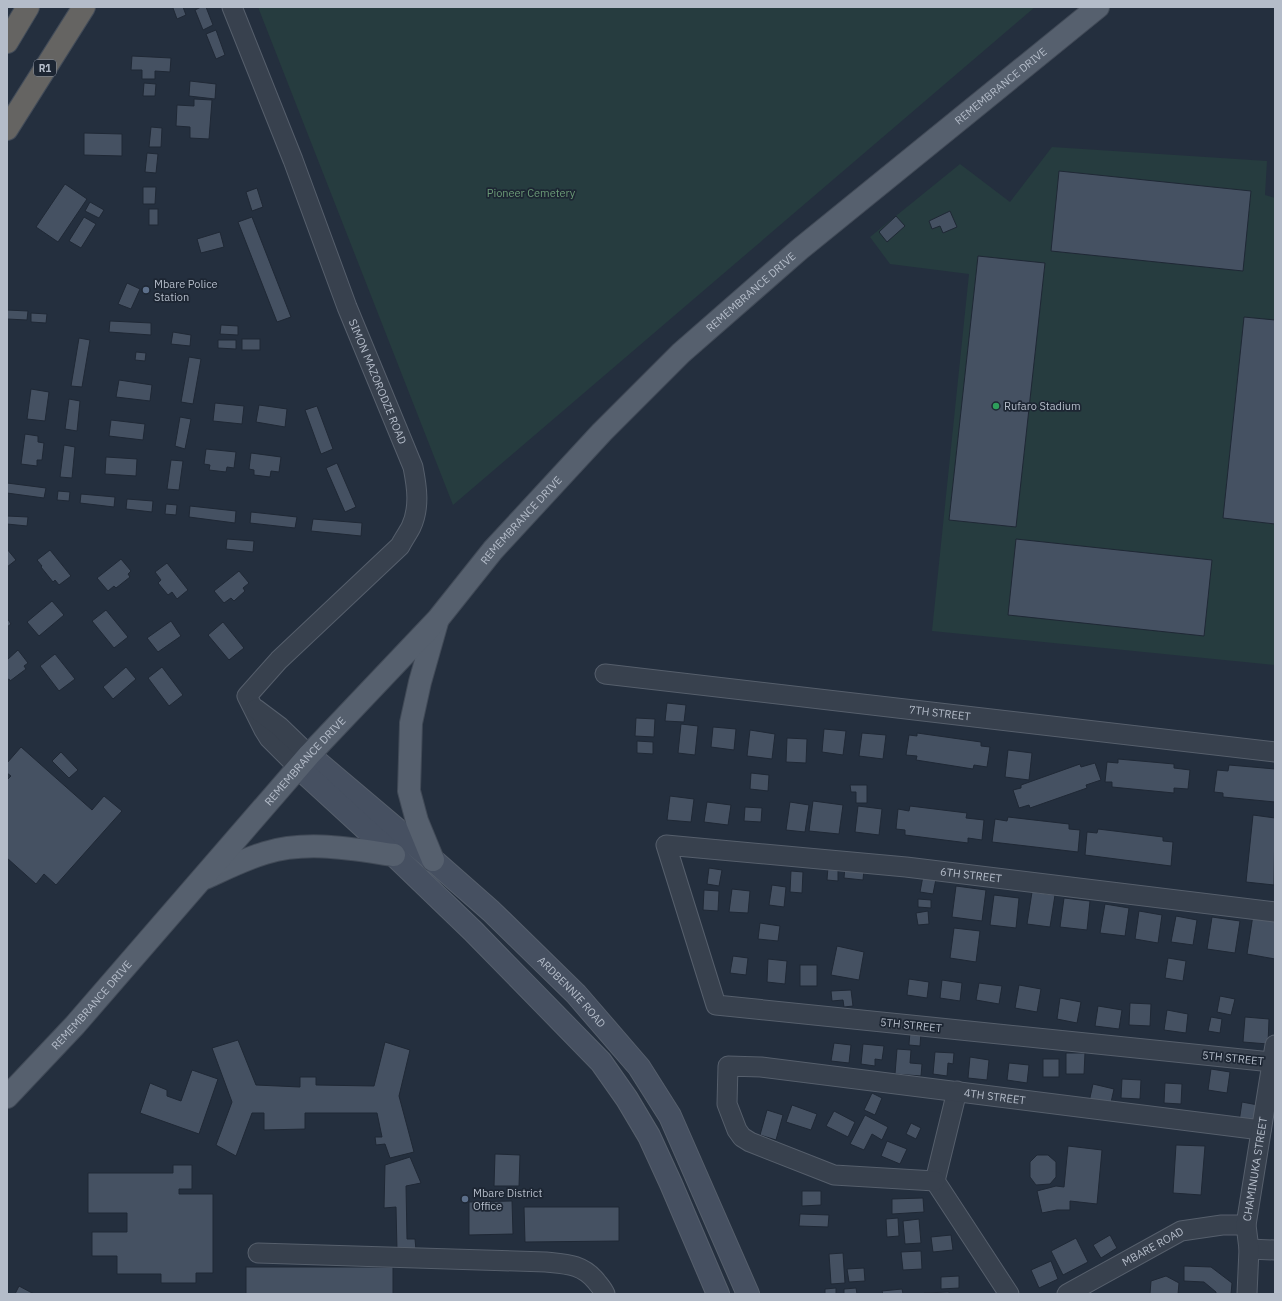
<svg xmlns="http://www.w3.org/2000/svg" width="1282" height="1301" font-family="'IBM Plex Sans',sans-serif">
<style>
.green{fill:#263c3f}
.building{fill:#455162;stroke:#1f2835}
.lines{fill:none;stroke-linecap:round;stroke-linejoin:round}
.minor-casing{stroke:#565f6c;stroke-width:21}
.secondary-casing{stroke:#565f6c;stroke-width:24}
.primary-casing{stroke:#414a57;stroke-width:24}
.trunk-casing{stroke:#434c59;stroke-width:24}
.minor{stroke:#38414e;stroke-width:19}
.secondary{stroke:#465061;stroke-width:22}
.primary{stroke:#56606e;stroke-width:22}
.trunk{stroke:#656462;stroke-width:22}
.service-dot{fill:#5c6f8a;stroke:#1d2633;stroke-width:1.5}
.leisure-dot{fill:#2e9e5b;stroke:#1d2633;stroke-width:1.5}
.labels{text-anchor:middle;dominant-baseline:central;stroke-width:3.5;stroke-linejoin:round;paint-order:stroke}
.shield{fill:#1d2633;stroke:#878f9c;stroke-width:1}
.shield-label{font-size:10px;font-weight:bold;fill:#b4bcc9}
.street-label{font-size:11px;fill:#b4bcc9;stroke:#1d2633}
.park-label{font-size:11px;fill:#6b9a76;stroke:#1d2633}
.poi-label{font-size:11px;fill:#b4bcc9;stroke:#1d2633;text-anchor:start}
</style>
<rect width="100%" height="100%" fill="#242f3e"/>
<g class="green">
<polygon points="258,7 1035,7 453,505"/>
<polygon points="1052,147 1267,161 1265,195 1275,198 1275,665 932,631 969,274 890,264 870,237 960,164 1010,202"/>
</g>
<g class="building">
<polygon points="174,7 183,7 186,15 177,19 173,8"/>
<polygon points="201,7 206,7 213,25 203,30 195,10"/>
<polygon points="216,30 225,55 216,59 206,34"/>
<polygon points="132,56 171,58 170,72 155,71 155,79 142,79 142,70 131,70"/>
<polygon points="190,81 216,84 215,99 189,96"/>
<polygon points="144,83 156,84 155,96 143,96"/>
<polygon points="194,99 212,100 209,139 190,138 190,127 176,126 177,105 194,106"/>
<polygon points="151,127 162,128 161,147 149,147"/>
<polygon points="84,133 122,134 122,156 84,155"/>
<polygon points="147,153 158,154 156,173 145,172"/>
<polygon points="1059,171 1251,191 1243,271 1051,251"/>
<polygon points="65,184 87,199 58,242 36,227"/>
<polygon points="143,187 156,187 155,204 143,204"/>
<polygon points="257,188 263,207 252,211 246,192"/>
<polygon points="90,202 104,210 99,218 85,211"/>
<rect x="149" y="209" width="9" height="16"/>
<polygon points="950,211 957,227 943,233 940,226 932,229 929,221"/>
<polygon points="896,216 905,226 887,242 879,232"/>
<polygon points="84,217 96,224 81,248 69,241"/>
<polygon points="252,217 291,317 277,322 238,222"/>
<polygon points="220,232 224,247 201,253 197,239"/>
<polygon points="978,256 1045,263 1016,527 949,520"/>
<polygon points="127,283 140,289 131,309 118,304"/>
<polygon points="7,310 28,311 27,320 7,319"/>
<polygon points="31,313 47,314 46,323 31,322"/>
<polygon points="1244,317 1275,320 1275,524 1223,518"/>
<polygon points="110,321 151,323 151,335 109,332"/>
<polygon points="221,325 238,326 238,335 220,334"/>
<polygon points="173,332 191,335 190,346 171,344"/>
<polygon points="79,338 90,340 82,387 71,386"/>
<rect x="242" y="339" width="18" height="11"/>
<polygon points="218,340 236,340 236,349 218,348"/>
<polygon points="136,352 146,353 145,361 135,360"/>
<polygon points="189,357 201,359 193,404 181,402"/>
<polygon points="119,380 152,385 150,401 116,397"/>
<polygon points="31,389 49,392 45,421 27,419"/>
<polygon points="69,399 80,401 77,431 65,429"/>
<polygon points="215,403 244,406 242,424 213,421"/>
<polygon points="259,405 287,409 285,427 256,422"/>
<polygon points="317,406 333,449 321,454 305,410"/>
<polygon points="180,417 191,419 185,449 175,446"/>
<polygon points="111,420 145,424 143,440 109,436"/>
<polygon points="25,434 38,436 38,442 44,443 42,460 37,460 37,466 21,464"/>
<polygon points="64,445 75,447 72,478 60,477"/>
<polygon points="206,449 236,452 234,468 227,467 226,472 209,470 210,465 204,464"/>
<polygon points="251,453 281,457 279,472 271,471 270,477 254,475 254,470 249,469"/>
<polygon points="106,457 137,459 136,476 105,474"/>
<polygon points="171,460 183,461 179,490 167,489"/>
<polygon points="337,463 356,507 345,512 326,468"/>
<polygon points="7,483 46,488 44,498 7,493"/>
<polygon points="58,491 70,492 69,501 57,500"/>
<polygon points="81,494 115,497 114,507 80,503"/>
<polygon points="127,499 153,501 152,512 126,509"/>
<polygon points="166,504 177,505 176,515 165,514"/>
<polygon points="190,506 236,511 235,523 189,517"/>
<polygon points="251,512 297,517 295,528 250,523"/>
<polygon points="7,516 28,517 27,526 7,524"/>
<polygon points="313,519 362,523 361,536 311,531"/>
<polygon points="227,539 254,541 253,552 226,549"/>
<polygon points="1016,539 1212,560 1204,636 1008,615"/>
<polygon points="7,549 16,560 7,567"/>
<polygon points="50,550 71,576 59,585 55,580 53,582 41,567 42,566 37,560"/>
<polygon points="121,559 131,571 128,574 130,577 116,588 114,586 108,591 97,578"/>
<polygon points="167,563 188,590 177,599 172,592 168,595 158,583 161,580 155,572"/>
<polygon points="239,571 249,583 243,588 245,591 234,601 231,598 224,603 214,591"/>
<polygon points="52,601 64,615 39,636 27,622"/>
<polygon points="106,610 128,637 114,648 92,621"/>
<polygon points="7,618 11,624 7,627"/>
<polygon points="171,621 181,636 158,652 147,638"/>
<polygon points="223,622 244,648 229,660 208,635"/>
<polygon points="18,650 28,663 24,666 26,669 10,681 9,679 7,680 7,660"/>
<polygon points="55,654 75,679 59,691 40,666"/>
<polygon points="126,667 136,679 113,699 103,687"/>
<polygon points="162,667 183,695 169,706 148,678"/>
<polygon points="667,703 686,705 684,722 665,721"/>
<polygon points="636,718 655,719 654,737 635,736"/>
<polygon points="681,724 698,726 695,755 678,753"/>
<polygon points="713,727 736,729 734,750 711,747"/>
<polygon points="824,729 846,731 843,755 822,752"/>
<polygon points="750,730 775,734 772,759 747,756"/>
<polygon points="862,733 886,735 883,759 859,756"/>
<polygon points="917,733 981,742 981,746 990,747 987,767 974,765 973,769 916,760 917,756 906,755 909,735 917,736"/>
<polygon points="787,738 807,739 806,763 786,762"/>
<polygon points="637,741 653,742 653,754 637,753"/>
<polygon points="21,747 92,810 104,796 122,811 56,885 44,874 36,884 7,858 7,780 11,776 7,773 7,763"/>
<polygon points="1008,750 1032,753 1029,780 1005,777"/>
<polygon points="61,752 78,770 69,778 52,761"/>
<polygon points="1118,759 1174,764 1174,768 1190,770 1188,789 1174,788 1174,793 1112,787 1112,782 1105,782 1107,762 1118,763"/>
<polygon points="1095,763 1101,780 1086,785 1087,788 1030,808 1029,805 1019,808 1013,790 1021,788 1021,785 1080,764 1081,767"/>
<polygon points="1229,765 1275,769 1275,802 1223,797 1223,793 1214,792 1217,770 1228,771"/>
<polygon points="751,773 769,775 768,791 750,789"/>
<polygon points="850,785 867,785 867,803 856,803 856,792 851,792"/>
<polygon points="670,796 694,799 691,822 667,820"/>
<polygon points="813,801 843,805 839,834 809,831"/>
<polygon points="707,802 731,805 728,825 704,822"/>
<polygon points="790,802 809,805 805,832 786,830"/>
<polygon points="858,806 882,809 879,835 855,832"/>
<polygon points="910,806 967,813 966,818 984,820 982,840 968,838 968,843 905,835 905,830 896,829 898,809 909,811"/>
<polygon points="745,807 762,808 761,822 744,821"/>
<polygon points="1253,815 1275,818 1274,885 1246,882"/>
<polygon points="1008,817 1069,824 1069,829 1080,830 1078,852 992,842 995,819 1007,821"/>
<polygon points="1098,829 1163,837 1163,841 1173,842 1171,866 1085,855 1087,832 1097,833"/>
<polygon points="828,867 838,867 838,881 827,880"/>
<polygon points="845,867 864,869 863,880 844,878"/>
<polygon points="709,868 722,870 719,886 707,884"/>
<polygon points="791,871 803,872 802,893 790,892"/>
<polygon points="923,876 936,879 933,894 920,892"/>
<polygon points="772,885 786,887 784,907 769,905"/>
<polygon points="956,886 986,890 982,921 952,917"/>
<polygon points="732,889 750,891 748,913 729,912"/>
<polygon points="704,890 719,891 718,911 703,910"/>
<polygon points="1032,892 1055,895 1050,927 1027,924"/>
<polygon points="994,895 1019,898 1016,928 990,925"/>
<polygon points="1064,898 1090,901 1087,930 1060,927"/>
<polygon points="918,899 931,900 931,908 918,907"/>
<polygon points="1105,904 1129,908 1125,936 1100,933"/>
<polygon points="928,911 929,924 918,925 916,913"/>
<polygon points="1139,911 1162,915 1158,943 1135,939"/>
<polygon points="1253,915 1275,919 1275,959 1247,954"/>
<polygon points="1176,916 1197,920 1193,945 1171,942"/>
<polygon points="1212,917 1240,921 1235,953 1207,949"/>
<polygon points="760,923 780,926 778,941 758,939"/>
<polygon points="954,928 980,931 976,962 950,958"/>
<polygon points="837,946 864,952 859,980 831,975"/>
<polygon points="733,956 748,958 746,975 730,973"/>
<polygon points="1168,958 1186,961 1183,981 1165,978"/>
<polygon points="768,959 787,961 785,984 767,982"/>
<rect x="800" y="965" width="17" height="21"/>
<polygon points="909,979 929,982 927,998 907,995"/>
<polygon points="942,980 962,983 960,1001 940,998"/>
<polygon points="979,983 1002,986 999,1004 976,1000"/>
<polygon points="1019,985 1041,989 1037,1012 1015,1008"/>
<polygon points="851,990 853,1006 844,1007 843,1000 832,1001 831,991"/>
<polygon points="1220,996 1235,999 1231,1015 1217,1012"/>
<polygon points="1060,998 1081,1002 1077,1023 1057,1019"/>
<polygon points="1130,1003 1151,1004 1150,1026 1129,1025"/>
<polygon points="1098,1006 1122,1010 1119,1029 1095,1026"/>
<polygon points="1167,1010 1188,1014 1186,1033 1164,1030"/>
<polygon points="1211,1017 1222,1019 1220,1033 1208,1031"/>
<polygon points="1245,1017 1269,1019 1268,1044 1243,1042"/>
<polygon points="910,1031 921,1032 920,1046 909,1045"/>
<polygon points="238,1040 256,1085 300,1087 300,1077 316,1077 316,1085 374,1086 385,1042 410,1050 399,1096 414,1152 390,1158 385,1144 376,1145 375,1137 382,1137 377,1113 305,1113 305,1129 264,1130 264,1113 252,1113 236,1156 216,1145 232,1102 212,1048"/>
<polygon points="834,1043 851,1045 849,1063 831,1061"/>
<polygon points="863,1044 884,1046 882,1060 875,1059 875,1066 861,1064"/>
<polygon points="897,1049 911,1050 910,1063 922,1064 921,1076 895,1074"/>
<polygon points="935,1052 954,1053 953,1064 948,1063 947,1076 933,1074"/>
<polygon points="1066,1053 1085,1053 1084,1074 1066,1074"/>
<polygon points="970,1057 989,1060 987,1080 968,1078"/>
<rect x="1043" y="1059" width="16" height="18"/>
<polygon points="1009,1063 1029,1065 1027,1083 1007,1080"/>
<polygon points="1211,1069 1230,1072 1227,1093 1208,1090"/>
<polygon points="192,1070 218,1079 199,1134 140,1113 150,1083 167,1090 167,1096 181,1101"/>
<polygon points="1122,1079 1141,1080 1140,1099 1121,1098"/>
<polygon points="1165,1083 1182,1084 1181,1104 1164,1103"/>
<polygon points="1093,1084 1114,1089 1110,1107 1089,1102"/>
<polygon points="872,1093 882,1098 875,1115 864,1110"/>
<polygon points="1242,1102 1258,1105 1256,1124 1239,1122"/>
<polygon points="792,1105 817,1114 811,1130 786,1122"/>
<polygon points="767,1110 783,1115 776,1140 760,1135"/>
<polygon points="834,1111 855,1122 848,1137 826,1126"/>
<polygon points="865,1115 888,1127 882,1140 872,1134 864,1150 850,1144"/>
<polygon points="911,1123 921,1128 916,1139 906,1134"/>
<polygon points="887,1141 907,1149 900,1164 881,1156"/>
<polygon points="1176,1145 1205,1146 1201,1195 1173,1193"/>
<polygon points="1068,1146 1102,1150 1097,1204 1070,1201 1070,1210 1057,1210 1042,1213 1037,1191 1056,1186 1064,1187"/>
<polygon points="495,1154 520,1155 519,1186 494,1186"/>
<polygon points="1037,1155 1048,1155 1056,1162 1056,1177 1050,1184 1036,1185 1030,1177 1030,1162"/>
<polygon points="410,1157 421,1183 406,1186 407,1239 415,1239 416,1250 397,1250 396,1207 384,1208 385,1165"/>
<polygon points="173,1165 192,1165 192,1189 179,1189 179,1194 213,1194 213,1273 196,1273 196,1283 161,1283 161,1274 117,1274 117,1256 92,1256 92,1232 127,1232 127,1213 88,1213 88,1173 173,1173"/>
<polygon points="802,1191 821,1191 821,1205 802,1206"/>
<polygon points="923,1198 924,1212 892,1214 892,1199"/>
<polygon points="512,1201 513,1234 469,1235 469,1202"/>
<polygon points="524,1207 619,1207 619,1241 525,1242"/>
<polygon points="800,1214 829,1215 828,1227 799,1226"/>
<polygon points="898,1218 899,1236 887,1237 886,1219"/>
<polygon points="919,1219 921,1243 905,1244 903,1221"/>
<polygon points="951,1235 953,1250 933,1252 931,1237"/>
<polygon points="1110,1235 1117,1248 1101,1258 1093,1245"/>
<polygon points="1076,1238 1088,1262 1063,1275 1051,1251"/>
<polygon points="921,1251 922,1269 903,1270 901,1252"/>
<polygon points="843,1253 845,1283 831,1284 829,1254"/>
<polygon points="1051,1261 1058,1279 1039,1288 1031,1270"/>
<polygon points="1184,1266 1211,1267 1232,1283 1231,1294 1216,1294 1216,1292 1204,1282 1184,1281"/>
<rect x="246" y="1267" width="147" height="27"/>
<polygon points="864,1268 865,1281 849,1282 847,1269"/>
<polygon points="959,1276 959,1288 941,1289 941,1277"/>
<polygon points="1166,1276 1179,1283 1178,1294 1150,1294 1151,1281"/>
<polygon points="19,1286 34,1294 15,1294"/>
<polygon points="836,1288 836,1294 825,1294 825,1289"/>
<polygon points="856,1288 857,1294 844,1294 844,1289"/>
<polygon points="902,1289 903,1294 883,1294 882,1291"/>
<polygon points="949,1292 949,1294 924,1294 924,1293"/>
</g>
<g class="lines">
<defs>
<g id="minor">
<path id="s1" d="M232,7L293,160L347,307L413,467C417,487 420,508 411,527C408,533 403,540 400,546L279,660L247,696L264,730L269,738L299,768"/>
<path id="s2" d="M605,674L1275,752"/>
<polyline points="256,709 280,727 309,755"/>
<path id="s3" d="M1272,1062L716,1005L666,845L906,867L1275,912"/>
<polyline points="957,1091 935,1181 1009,1294"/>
<path id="s4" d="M935,1181L834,1175L750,1142L742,1137L737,1130L727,1104L728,1066L761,1067L1261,1130"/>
<polyline points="1249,1249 1275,1250"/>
<path d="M258,1253L546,1262C566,1264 582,1264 596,1281C599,1285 603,1289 605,1294"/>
<path id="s5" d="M1067,1294L1181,1231L1222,1225H1246"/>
<path id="s6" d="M1247,1294L1249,1249L1246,1225L1275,1045"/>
</g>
<g id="secondary">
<path id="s7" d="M309,755L433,860L491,911L576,994L639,1067L670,1116L748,1294"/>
<polyline points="299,768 394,855 473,931 601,1062 627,1099 649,1136 671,1184 718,1294"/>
</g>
<g id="primary">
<polyline points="433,860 417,821 409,791 411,723 420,682 437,622"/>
<path d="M205,878C225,869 245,859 265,853C307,840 352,849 394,855"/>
<path id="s8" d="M7,1097L75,1025L309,755L438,619L493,550L602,432L681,353L800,249L1098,7"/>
</g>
<g id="trunk">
<polyline points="7,42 28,7"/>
<polyline points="7,129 84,7"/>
</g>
</defs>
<use href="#minor" class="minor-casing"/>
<use href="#secondary" class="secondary-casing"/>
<use href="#primary" class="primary-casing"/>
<use href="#trunk" class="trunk-casing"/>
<use href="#minor" class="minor"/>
<use href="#secondary" class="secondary"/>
<use href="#primary" class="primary"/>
<use href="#trunk" class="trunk"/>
</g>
<g class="service-dot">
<circle cx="146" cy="290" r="4"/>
<circle cx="465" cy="1199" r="4"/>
</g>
<circle class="leisure-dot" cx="996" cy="406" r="4"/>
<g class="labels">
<rect class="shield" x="34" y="60" width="22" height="16" rx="3"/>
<g class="shield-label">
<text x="45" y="68">R1</text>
</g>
<g class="street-label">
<text stroke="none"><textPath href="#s8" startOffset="1421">REMEMBRANCE DRIVE</textPath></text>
<text stroke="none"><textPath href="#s8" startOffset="1097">REMEMBRANCE DRIVE</textPath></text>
<text stroke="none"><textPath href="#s1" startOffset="402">SIMON MAZORODZE ROAD</textPath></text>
<text stroke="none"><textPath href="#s8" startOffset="773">REMEMBRANCE DRIVE</textPath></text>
<text stroke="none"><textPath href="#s2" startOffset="337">7TH STREET</textPath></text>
<text stroke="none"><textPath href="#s8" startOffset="449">REMEMBRANCE DRIVE</textPath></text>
<text stroke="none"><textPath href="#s3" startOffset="1033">6TH STREET</textPath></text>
<text stroke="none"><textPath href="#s7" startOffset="354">ARDBENNIE ROAD</textPath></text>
<text stroke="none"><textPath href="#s8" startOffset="125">REMEMBRANCE DRIVE</textPath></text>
<text transform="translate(911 1025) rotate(6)">5TH STREET</text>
<text transform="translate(1233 1058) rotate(6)">5TH STREET</text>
<text stroke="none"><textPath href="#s4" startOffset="544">4TH STREET</textPath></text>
<text stroke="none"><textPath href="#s6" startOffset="126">CHAMINUKA STREET</textPath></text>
<text stroke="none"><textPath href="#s5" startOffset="98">MBARE ROAD</textPath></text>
</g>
<g class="park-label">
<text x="531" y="193">Pioneer Cemetery</text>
</g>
<g class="poi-label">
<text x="154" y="284">Mbare Police<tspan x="154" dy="13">Station</tspan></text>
<text x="1004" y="406">Rufaro Stadium</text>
<text x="473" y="1193">Mbare District<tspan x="473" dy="13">Office</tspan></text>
</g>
</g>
<rect width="1282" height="1301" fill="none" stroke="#b4bcc9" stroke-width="16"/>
</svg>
